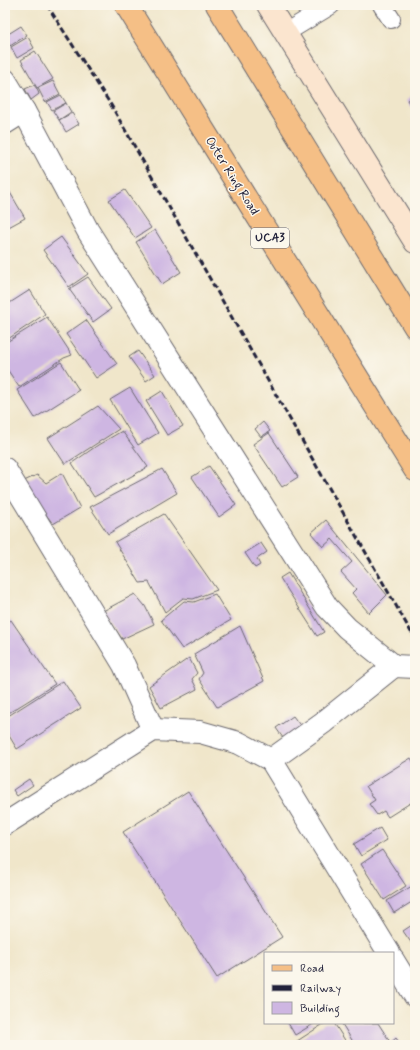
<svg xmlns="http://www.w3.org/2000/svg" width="420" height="1050" font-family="Mynerve,sans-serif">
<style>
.building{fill:#ceb6e2}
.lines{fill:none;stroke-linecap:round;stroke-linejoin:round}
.service-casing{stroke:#6a676d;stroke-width:20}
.minor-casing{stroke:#6a676d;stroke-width:24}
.secondary-casing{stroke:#6a676d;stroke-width:24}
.primary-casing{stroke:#6a676d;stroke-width:24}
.service{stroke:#fff;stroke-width:18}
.minor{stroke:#fff;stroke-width:22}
.secondary{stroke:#fbe5cf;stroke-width:22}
.primary{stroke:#f5bf86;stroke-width:22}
.rail{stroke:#22223b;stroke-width:3;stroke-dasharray:6 3;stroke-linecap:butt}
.labels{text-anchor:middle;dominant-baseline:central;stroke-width:3;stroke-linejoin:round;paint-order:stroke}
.shield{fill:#fbf7ec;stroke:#636270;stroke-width:1}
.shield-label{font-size:12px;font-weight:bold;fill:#22223b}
.street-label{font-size:13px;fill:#22223b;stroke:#fbf7ec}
</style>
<rect width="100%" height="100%" fill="#fbf7ec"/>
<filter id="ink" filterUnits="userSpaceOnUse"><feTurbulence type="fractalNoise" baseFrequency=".025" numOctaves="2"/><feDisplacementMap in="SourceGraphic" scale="8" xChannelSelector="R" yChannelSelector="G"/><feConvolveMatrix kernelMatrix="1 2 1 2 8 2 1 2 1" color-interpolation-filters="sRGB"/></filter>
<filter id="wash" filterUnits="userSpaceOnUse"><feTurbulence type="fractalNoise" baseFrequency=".012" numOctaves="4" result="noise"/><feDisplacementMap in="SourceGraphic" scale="16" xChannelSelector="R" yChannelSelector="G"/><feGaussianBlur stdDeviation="0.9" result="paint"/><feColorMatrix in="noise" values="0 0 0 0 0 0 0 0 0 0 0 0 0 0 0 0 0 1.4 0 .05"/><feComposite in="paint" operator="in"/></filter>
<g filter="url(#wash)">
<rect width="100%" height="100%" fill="#f0e6ca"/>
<g id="blocks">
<g class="building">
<polygon points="21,26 27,35 10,46 5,36"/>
<polygon points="28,37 34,48 17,58 11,47"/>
<polygon points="35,51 53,79 37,88 21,60"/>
<polygon points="53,81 60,94 45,102 38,88"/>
<polygon points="34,85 37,89 36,90 37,89 39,94 31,100 25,89"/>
<polygon points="415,93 415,112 407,100"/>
<polygon points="61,95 66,103 52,110 47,102"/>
<polygon points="66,103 71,112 59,120 53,111"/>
<polygon points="72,113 79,124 66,132 59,120"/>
<polygon points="5,184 25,218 5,229"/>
<polygon points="125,190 151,228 135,238 109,200"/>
<polygon points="155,230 181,272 162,284 136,242"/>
<polygon points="61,237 88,274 69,287 43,250"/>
<polygon points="88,277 111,309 93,322 69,289"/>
<polygon points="30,290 45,314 5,341 5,306"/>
<polygon points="47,317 72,355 64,358 19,387 5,366 5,343"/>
<polygon points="86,320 117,364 96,378 66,334"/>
<polygon points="138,351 155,375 146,381 129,357"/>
<polygon points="61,362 79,390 35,418 17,390"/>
<polygon points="130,388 158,433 138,445 110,400"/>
<polygon points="162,391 183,426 167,435 146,401"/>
<polygon points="98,406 119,429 65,464 48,438"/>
<polygon points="263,422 270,431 261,437 255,429"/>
<polygon points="122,431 148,467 94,497 72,463 98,445"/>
<polygon points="269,433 298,477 282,487 253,444"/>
<polygon points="209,466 236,505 219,517 192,477"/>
<polygon points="162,469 177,493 108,534 90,507"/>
<polygon points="62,473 80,508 53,524 22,482 37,475 46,483"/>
<polygon points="164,514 217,590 193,599 183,598 165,612 149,582 140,583 115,542"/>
<polygon points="326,520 387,595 369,613 352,593 356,589 341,572 352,562 332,539 323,547 311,533"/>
<polygon points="261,543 267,552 257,559 260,565 255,568 245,553"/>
<polygon points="288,573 324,632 317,636 280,578"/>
<polygon points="135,594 145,606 154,624 122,639 103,611"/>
<polygon points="215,594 231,620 182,649 161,620 184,601 194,602"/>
<polygon points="11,620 55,684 7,714 5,710 5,624"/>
<polygon points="240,626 264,681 217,707 199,679 203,673 194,654"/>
<polygon points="189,658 197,673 192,679 197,689 161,708 149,686"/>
<polygon points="63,681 81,708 17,749 5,729 5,718"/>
<polygon points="293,716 305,732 288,745 276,728"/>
<polygon points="411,758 415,765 415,800 388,817 384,811 377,815 369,804 375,800 366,786"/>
<polygon points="29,779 33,785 17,796 13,790"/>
<polygon points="188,791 282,937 217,978 123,832"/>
<polygon points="380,828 387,840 361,856 354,844"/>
<polygon points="382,850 406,886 384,900 361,864"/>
<polygon points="412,886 415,890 415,900 394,913 387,901"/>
<polygon points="415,923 415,948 403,931"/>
<polygon points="288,1023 315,1023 295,1035"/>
<polygon points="325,1023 334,1023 348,1045 291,1045"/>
<polygon points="343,1023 378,1023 389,1040 381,1045 355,1045 342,1024"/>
<polygon points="396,1038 401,1045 388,1045"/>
</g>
</g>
</g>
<g filter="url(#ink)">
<use href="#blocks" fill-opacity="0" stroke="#6a676d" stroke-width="1"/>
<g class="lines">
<defs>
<g id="service">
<polyline points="382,5 391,19"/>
<polyline points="285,33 331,5"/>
</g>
<g id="minor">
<polyline points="5,80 24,111 88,231 327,607 347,628 394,666 415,667"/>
<polyline points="5,123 24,111"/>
<polyline points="5,469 124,665 153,730"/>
<polyline points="271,760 389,953"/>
<polyline points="5,824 153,730 200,732 239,743 271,760 324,722 394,666"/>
<polyline points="393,960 415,996"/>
</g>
<polyline id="secondary" points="268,5 415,242"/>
<g id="primary">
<polyline points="126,5 415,470"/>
<polyline points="217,5 415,327"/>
</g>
</defs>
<use href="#service" class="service-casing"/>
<use href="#minor" class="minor-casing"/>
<use href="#secondary" class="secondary-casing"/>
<use href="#primary" class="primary-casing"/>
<use href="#service" class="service"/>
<use href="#minor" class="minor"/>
<use href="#secondary" class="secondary"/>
<use href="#primary" class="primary"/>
<polyline class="rail" points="47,5 111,105 415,639"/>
</g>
</g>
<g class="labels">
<rect class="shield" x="251" y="228" width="38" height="20" rx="3"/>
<g class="shield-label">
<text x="270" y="238">UCA3</text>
</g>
<g class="street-label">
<text transform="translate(232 176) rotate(58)">Outer Ring Road</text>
</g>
</g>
<rect width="420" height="1050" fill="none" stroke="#fbf7ec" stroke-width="20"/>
<rect x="264" y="952" width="130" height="72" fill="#fbf7ec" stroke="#a4a2a5"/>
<rect x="272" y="965" width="20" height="6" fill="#f5bf86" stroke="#a4a2a5"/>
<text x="300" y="972" font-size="12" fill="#22223b">Road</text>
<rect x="272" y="985" width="20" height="6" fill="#22223b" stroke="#a4a2a5"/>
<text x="300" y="992" font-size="12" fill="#22223b">Railway</text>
<rect x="272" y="1002" width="20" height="12" fill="#ceb6e2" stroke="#a4a2a5"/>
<text x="300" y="1012" font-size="12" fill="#22223b">Building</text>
</svg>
